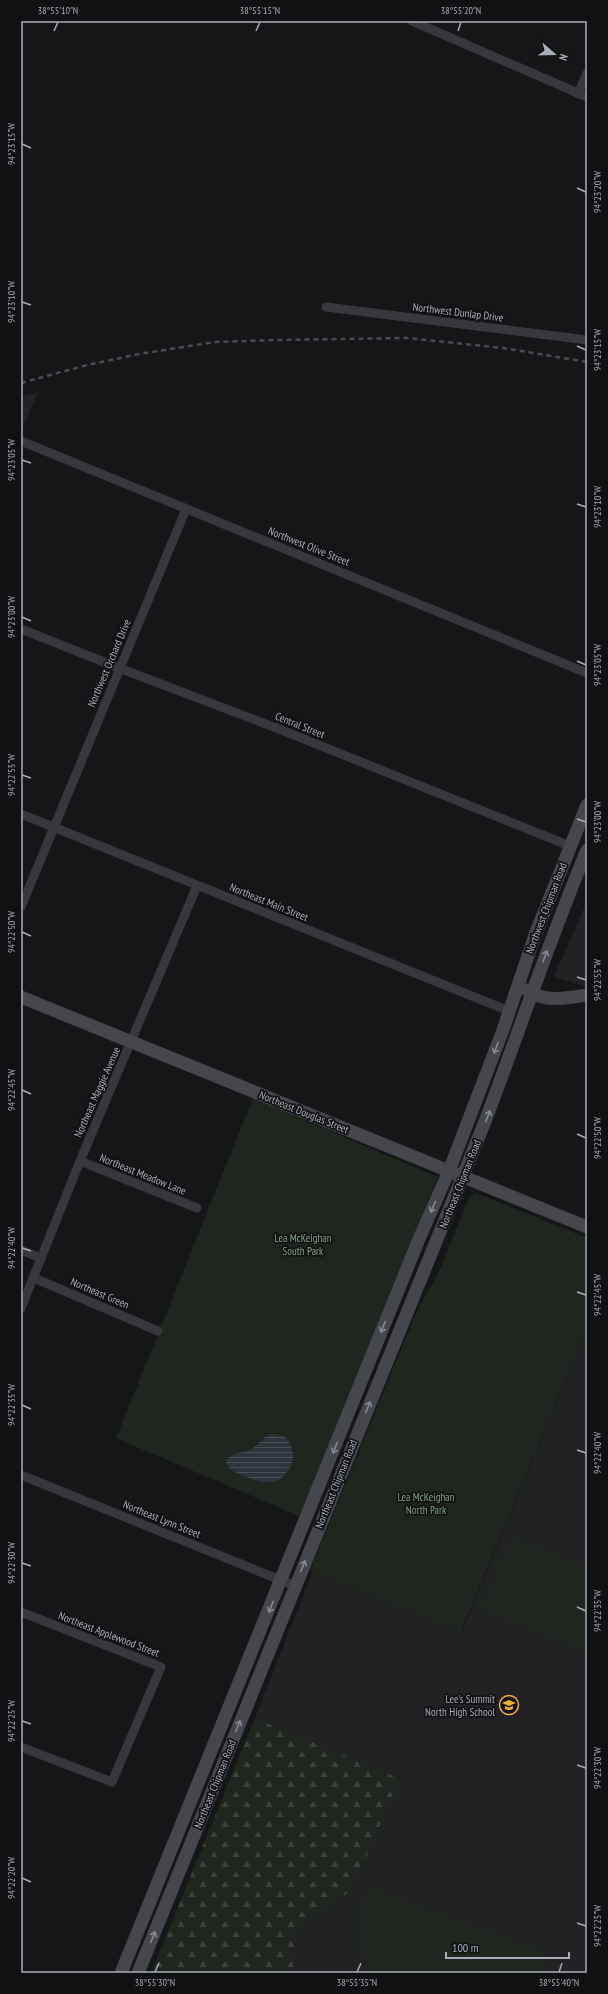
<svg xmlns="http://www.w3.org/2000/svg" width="608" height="1994" font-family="'PT Sans Narrow',sans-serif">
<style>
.built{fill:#222225}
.forest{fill:url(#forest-firs)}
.green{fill:#1e261f}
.water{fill:url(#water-rules)}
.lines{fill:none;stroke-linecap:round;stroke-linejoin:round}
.street{stroke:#37383d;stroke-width:9}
.secondary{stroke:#45474d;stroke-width:13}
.rail{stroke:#4a4c52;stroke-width:2.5;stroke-dasharray:5 4;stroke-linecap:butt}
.oneway{stroke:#858993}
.ticks{fill:none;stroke:#a8adb8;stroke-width:1.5}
.labels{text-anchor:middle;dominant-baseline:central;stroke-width:3.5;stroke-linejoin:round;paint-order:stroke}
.street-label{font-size:11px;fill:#a8adb8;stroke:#111113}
.park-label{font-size:11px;fill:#7fa381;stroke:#111113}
.poi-label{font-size:11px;fill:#a8adb8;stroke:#111113;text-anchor:end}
.neatline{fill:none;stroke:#a8adb8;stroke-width:1.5}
.ticks-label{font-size:10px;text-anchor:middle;fill:#a8adb8}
</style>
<defs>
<pattern id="forest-firs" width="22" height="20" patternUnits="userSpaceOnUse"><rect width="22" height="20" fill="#1e261f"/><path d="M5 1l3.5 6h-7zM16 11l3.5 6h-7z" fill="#3c433d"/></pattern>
<pattern id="water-rules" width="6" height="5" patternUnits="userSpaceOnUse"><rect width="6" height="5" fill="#2c353c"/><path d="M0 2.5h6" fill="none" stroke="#485056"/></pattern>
</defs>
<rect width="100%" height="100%" fill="#161618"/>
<g class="built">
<polygon points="38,392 21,431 21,397"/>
<polygon points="587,901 587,987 554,977"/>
<polygon points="587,1328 587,1973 293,1973 295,1931 352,1890 399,1779 255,1718 313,1571 462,1632"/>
</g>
<polygon class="forest" points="255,1718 400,1779 352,1890 295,1931 293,1973 151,1973"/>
<g class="green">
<polygon points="253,1098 438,1177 301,1517 116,1438"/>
<polygon points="476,1193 587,1238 587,1328 461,1632 310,1570 419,1306 438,1274 469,1198"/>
<polygon points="511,1536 587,1566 587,1652 480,1609"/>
<path d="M367,1886L545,1952L538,1973H376C372,1968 366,1962 363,1956C353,1933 358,1908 367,1886Z"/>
</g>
<path class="water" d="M272,1434L285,1437C295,1448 296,1462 286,1473C284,1476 281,1480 277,1481C261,1485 243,1477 230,1469L226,1462C232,1451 242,1454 252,1449C260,1444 263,1436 272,1434Z"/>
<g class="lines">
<g class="street">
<polyline points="412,21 587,97"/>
<polyline points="578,94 587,73"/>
<polyline points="326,307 587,340"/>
<polyline points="21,441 587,673"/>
<polyline points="21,629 119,668 279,729 570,846"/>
<polyline points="21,814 509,1011"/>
<polyline points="21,907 186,509"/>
<polyline points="80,1161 197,1208"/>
<polyline points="21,1250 41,1258"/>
<polyline points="34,1278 158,1331"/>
<polyline points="21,1308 80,1161 197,886"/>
<polyline points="21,1475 295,1586"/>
<polyline points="21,1612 161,1667 112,1782 21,1747"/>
</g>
<g class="secondary">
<path d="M527,990C544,1003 568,998 587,995"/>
<polyline points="21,997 587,1227"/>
<polyline points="121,1973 419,1239 449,1171 503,1030 535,935 587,805"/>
<path d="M138,1973L486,1119C520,1029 550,938 587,850"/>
</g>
<polyline class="rail" points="21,383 83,366 139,354 215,342 276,340 407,338 503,348 587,362"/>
</g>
<defs><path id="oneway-shaft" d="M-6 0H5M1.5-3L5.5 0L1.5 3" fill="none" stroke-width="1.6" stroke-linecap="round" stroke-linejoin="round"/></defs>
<g class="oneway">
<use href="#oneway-shaft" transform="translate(545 956) rotate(-71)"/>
<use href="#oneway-shaft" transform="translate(496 1048) rotate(111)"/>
<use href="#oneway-shaft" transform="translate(488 1116) rotate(-69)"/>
<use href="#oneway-shaft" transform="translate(433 1207) rotate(114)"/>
<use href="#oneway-shaft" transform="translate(383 1327) rotate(112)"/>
<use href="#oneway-shaft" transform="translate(368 1407) rotate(-68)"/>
<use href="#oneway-shaft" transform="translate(335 1448) rotate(112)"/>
<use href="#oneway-shaft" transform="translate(303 1566) rotate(-68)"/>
<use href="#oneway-shaft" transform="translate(271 1607) rotate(112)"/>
<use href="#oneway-shaft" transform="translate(238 1726) rotate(-68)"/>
<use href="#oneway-shaft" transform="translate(153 1937) rotate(-68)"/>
</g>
<path class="ticks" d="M54,31L58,22M256,31L260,22M458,31L461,22M22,144L31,148M577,188L586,192M22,302L31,305M577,346L586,350M22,460L31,463M577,504L586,507M22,617L31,621M577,661L586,665M22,775L31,778M577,819L586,822M22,932L31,936M577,977L586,980M22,1090L31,1094M577,1134L586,1138M22,1248L31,1251M577,1292L586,1295M22,1405L31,1409M577,1450L586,1453M22,1563L31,1566M577,1607L586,1611M22,1721L31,1724M577,1765L586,1768M22,1878L31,1882M577,1923L586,1926M155,1972L159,1963M357,1972L361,1963M559,1972L562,1963"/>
<defs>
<symbol id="school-ring" viewBox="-11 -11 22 22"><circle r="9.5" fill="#111113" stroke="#f2b134" stroke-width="1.5"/><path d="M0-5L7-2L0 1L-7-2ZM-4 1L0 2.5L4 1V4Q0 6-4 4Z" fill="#f2b134"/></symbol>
</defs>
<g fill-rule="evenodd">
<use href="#school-ring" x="498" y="1694" width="22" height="22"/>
</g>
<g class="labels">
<g class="street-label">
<text transform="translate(458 312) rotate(7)">Northwest Dunlap Drive</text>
<text transform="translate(309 546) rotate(22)">Northwest Olive Street</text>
<text transform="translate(109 663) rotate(-67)">Northwest Orchard Drive</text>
<text transform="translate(300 725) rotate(22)">Central Street</text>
<text transform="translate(269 902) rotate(22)">Northeast Main Street</text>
<text transform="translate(546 908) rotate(-69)">Northwest Chipman Road</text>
<text transform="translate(97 1092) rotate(-66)">Northeast Maggie Avenue</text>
<text transform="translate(304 1112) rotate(22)">Northeast Douglas Street</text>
<text transform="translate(143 1174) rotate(22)">Northeast Meadow Lane</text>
<text transform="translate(460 1184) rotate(-68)">Northeast Chipman Road</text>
<text transform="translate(100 1293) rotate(23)">Northeast Green</text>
<text transform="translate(336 1484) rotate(-68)">Northeast Chipman Road</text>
<text transform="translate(162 1519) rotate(22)">Northeast Lynn Street</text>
<text transform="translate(109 1634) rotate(21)">Northeast Applewood Street</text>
<text transform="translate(215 1784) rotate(-68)">Northeast Chipman Road</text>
</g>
<g class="park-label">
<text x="303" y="1238">Lea McKeighan<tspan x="303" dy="13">South Park</tspan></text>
<text x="426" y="1497">Lea McKeighan<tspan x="426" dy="13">North Park</tspan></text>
</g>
<g class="poi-label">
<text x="495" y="1699">Lee's Summit<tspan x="495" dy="13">North High School</tspan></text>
</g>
</g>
<rect width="608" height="1994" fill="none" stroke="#111113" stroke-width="44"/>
<g transform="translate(554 54) rotate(110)" stroke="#111113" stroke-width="3" paint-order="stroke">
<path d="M0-3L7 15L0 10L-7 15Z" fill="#a8adb8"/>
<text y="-6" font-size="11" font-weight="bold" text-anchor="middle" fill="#a8adb8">N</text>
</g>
<path d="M446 1952v6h123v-6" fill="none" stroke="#a8adb8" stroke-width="2"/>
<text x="452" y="1952" font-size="12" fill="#a8adb8" stroke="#111113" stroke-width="3" paint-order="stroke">100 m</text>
<rect x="22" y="22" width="564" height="1950" class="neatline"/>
<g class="ticks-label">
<text x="58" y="14">38°55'10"N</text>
<text x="260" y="14">38°55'15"N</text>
<text x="461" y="14">38°55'20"N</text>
<text transform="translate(11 144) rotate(-90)" y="4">94°23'15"W</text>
<text transform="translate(597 192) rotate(-90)" y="4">94°23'20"W</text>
<text transform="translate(11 302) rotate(-90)" y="4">94°23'10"W</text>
<text transform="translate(597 350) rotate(-90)" y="4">94°23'15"W</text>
<text transform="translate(11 460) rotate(-90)" y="4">94°23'05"W</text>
<text transform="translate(597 507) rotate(-90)" y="4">94°23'10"W</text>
<text transform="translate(11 617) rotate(-90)" y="4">94°23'00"W</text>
<text transform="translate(597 665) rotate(-90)" y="4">94°23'05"W</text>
<text transform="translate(11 775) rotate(-90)" y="4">94°22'55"W</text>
<text transform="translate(597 822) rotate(-90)" y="4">94°23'00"W</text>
<text transform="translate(11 932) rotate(-90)" y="4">94°22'50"W</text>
<text transform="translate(597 980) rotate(-90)" y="4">94°22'55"W</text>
<text transform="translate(11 1090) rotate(-90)" y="4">94°22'45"W</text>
<text transform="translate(597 1138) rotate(-90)" y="4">94°22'50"W</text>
<text transform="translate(11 1248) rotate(-90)" y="4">94°22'40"W</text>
<text transform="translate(597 1295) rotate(-90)" y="4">94°22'45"W</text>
<text transform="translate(11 1405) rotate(-90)" y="4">94°22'35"W</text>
<text transform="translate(597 1453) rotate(-90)" y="4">94°22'40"W</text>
<text transform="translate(11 1563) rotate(-90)" y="4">94°22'30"W</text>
<text transform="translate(597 1611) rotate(-90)" y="4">94°22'35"W</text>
<text transform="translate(11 1721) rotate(-90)" y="4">94°22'25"W</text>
<text transform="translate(597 1768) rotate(-90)" y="4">94°22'30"W</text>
<text transform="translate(11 1878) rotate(-90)" y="4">94°22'20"W</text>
<text transform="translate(597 1926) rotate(-90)" y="4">94°22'25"W</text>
<text x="155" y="1986">38°55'30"N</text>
<text x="357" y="1986">38°55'35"N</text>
<text x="559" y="1986">38°55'40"N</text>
</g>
</svg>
